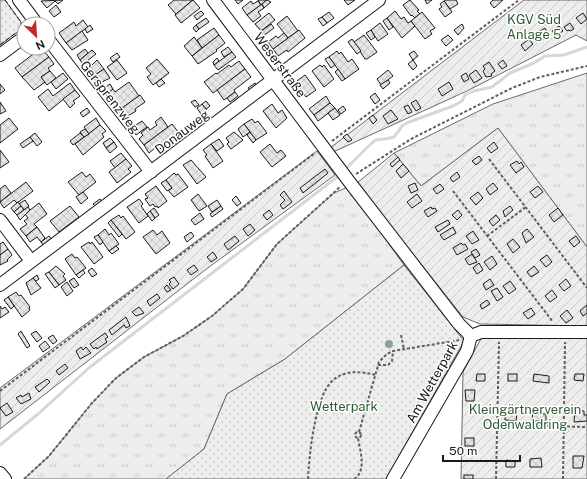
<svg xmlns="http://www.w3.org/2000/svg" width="587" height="479" font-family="'Public Sans',sans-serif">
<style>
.grass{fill:url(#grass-tufts);stroke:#6a6a6a}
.park{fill:url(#park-dots);stroke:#6a6a6a}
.garden{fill:url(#garden-furrows);stroke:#6a6a6a}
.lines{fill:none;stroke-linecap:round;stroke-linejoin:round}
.stream{stroke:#d7d7d7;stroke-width:3}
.building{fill:url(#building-cross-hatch);stroke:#1a1a1a}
.minor-casing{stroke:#1a1a1a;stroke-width:14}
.path{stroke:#5f5f5f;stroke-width:2;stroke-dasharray:3 2;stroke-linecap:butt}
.minor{stroke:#fff;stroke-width:12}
.fence{stroke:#1a1a1a;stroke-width:1;stroke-dasharray:5 2;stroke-linecap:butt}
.tree{fill:#8aa48f}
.labels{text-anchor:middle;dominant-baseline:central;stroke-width:3;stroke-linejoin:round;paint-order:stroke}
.park-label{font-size:13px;fill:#2b5a34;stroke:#fff}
.street-label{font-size:13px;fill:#1a1a1a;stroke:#fff}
</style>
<defs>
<pattern id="grass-tufts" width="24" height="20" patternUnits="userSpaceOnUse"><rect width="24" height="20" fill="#ededed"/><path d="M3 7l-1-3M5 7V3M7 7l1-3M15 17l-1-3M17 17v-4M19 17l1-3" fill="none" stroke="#cbcbcb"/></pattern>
<pattern id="park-dots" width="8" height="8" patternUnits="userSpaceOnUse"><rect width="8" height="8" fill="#ededed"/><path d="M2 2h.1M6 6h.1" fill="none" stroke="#cbcbcb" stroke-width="1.8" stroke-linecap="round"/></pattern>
<pattern id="garden-furrows" width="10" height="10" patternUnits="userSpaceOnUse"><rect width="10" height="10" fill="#ededed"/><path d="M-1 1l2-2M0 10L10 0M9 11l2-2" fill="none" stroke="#cbcbcb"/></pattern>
<pattern id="building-cross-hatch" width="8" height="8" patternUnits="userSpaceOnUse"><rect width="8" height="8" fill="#e6e6e6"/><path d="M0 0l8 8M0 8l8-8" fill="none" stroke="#c5c5c5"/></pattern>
</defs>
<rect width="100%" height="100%" fill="#fff"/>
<g class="grass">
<polygon points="587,73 587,247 498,128 421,186 394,153 493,104"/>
<polygon points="348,187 404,265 285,359 227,394 204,449 166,479 24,479 49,456 92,403 116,378 144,357 183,336 212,316 243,289 277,244 334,193"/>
</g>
<g class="park">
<polygon points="0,0 5,0 21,22 21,29 0,45"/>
<polygon points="404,265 464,341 386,479 166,479 204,449 227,394 285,359"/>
</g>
<g class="garden">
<polygon points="524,0 587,0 587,41 576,35 467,91 333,152 330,148"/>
<polygon points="498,128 587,247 587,326 480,324 463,317 357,183 394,153 421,186"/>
<polygon points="317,151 335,175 205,270 0,429 0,388"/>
<polygon points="482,337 587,338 587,479 461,479 463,372"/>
</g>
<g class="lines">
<g class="stream">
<path d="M344,170C350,166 372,141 376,140C382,139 388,139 394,137L403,125L409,122L453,106L462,101L465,95L474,91L492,87L510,73L534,63L545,56L564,55L587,47"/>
<polyline points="0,445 38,414 90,367 337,177"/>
</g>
</g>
<g class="building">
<polygon points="63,0 58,4 55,1 47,8 41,1"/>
<polygon points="174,0 193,0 176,14 168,5"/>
<polygon points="193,0 200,8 181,23 175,15"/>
<polygon points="235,0 243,0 238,4"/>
<polygon points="258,0 267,0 261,5"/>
<polygon points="267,0 271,2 264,8 262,4"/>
<polygon points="344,0 355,0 348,5"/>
<polygon points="410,0 419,10 417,11 420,14 415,18 412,15 411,16 403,5"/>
<polygon points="425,0 432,0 427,4"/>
<polygon points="446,0 456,0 458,4 450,9 444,1"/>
<polygon points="493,0 503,0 494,8 490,3"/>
<polygon points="251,1 253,4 258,1 261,5 247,15 242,8"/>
<polygon points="444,1 452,12 445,17 439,9 442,7 440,4"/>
<polygon points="262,4 264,8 258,12 261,16 253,22 247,15"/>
<polygon points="56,5 61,12 54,17 49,11"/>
<polygon points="201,11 204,14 197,20 194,16"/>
<polygon points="395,11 401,19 404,17 408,23 411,21 415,26 402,38 387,18"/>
<polygon points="329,12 334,18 327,23 322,17"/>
<polygon points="422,12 435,28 430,31 432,34 425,39 411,21"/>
<polygon points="269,13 275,20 261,31 255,24"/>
<polygon points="583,13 587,19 581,24 576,18"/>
<polygon points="287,16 298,31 288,38 277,24"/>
<polygon points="322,17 327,23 323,26 318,19"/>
<polygon points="206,18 209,22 199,29 196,25"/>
<polygon points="387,18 393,27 389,30 383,21"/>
<polygon points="83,20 88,27 66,43 59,33 74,22 76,26"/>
<polygon points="380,23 388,34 378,41 371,30"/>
<polygon points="570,23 574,29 570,31 569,30 567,31 564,27"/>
<polygon points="271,24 274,28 263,36 260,32"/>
<polygon points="462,24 464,28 458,35 454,30"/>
<polygon points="90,25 93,29 87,33 85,29"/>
<polygon points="196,25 199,29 196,32 193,28"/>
<polygon points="559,26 563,31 556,36 552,31"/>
<polygon points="214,28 219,35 202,48 197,40"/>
<polygon points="545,28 549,36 542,40 537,33"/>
<polygon points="299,30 305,38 288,52 287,50 278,56 273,49"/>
<polygon points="371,30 375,37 371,40 366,33"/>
<polygon points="82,31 88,40 72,50 66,43"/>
<polygon points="284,33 288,38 273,49 268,42 276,36 278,38"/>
<polygon points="219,35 225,43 216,50 217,51 198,64 192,56"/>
<polygon points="364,35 377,52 367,59 365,59 354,42"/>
<polygon points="448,35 453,40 446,46 441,40"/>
<polygon points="194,37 202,48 192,56 184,46"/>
<polygon points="352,39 361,51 357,54 348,42"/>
<polygon points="529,39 533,44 525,51 521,45"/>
<polygon points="228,47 232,52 224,57 221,52"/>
<polygon points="85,49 88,53 80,60 77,55"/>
<polygon points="43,50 49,57 22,77 15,68 37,51 39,53"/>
<polygon points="92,50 96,54 83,64 80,60"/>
<polygon points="337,51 339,54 341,52 348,62 352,59 359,69 345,79 329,57"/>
<polygon points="414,51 418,56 413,60 409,54"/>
<polygon points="232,52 236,57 218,70 214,65"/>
<polygon points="117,53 120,57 113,62 110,58"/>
<polygon points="49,57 54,64 48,68 50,71 41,77 45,82 34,90 22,77"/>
<polygon points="329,57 335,65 331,68 325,59"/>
<polygon points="217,58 219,61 214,65 213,62"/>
<polygon points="157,59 169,73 153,85 147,77 151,74 146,68"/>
<polygon points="88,60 91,64 86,68 83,64"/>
<polygon points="97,60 104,69 92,77 87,70"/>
<polygon points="117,60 127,73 117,80 107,67"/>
<polygon points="413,60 417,66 413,70 408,64"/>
<polygon points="503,60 507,66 502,69 498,64"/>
<polygon points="239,61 245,69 213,93 204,82 216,73 217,74 229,65 231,67"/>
<polygon points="489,62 495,71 491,74 492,76 486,77 483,71 485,69 483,66"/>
<polygon points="320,65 322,67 324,65 334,79 324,87 312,71"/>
<polygon points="104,69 110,78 98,84 92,77"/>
<polygon points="245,69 251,77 234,90 235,92 224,100 217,90"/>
<polygon points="338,69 345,79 342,81 335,72"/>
<polygon points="388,70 393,76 381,85 377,79"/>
<polygon points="476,70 482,78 474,83 469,75"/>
<polygon points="50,71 56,78 47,85 41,77"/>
<polygon points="63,73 68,79 56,89 51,82"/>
<polygon points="466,73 469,79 464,82 461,76"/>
<polygon points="305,75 316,90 306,97 299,87 301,85 297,81"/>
<polygon points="161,79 165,83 159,87 156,83"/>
<polygon points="388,80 390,83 383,89 380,85"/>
<polygon points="129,82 139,96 118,111 106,95 113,89 115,92"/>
<polygon points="449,82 453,89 442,96 438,89"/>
<polygon points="70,83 75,90 49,111 38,97 48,89 53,96"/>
<polygon points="255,83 258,87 251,92 248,88"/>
<polygon points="0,84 5,90 0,94"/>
<polygon points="110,84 113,89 106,95 102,90"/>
<polygon points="75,90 80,96 73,101 75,103 70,108 63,99"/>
<polygon points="235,92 238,96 230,102 227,98"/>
<polygon points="375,93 380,100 375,104 370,97"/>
<polygon points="140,95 145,102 135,109 136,111 123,119 118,111"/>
<polygon points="326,96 330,103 314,115 309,109"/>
<polygon points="195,100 199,105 195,107 191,102"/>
<polygon points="416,100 421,108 416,111 411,103"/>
<polygon points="206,101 210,106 206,109 202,104"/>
<polygon points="0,102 6,111 0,114"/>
<polygon points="330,103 335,108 318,121 314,115"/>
<polygon points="202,104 207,110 201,114 197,108"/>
<polygon points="272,104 278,113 282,110 287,118 276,128 263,111"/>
<polygon points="408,105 412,112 408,114 404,107"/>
<polygon points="343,106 346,110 341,114 338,110"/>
<polygon points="87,108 90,112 83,117 80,113"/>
<polygon points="335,108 340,115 333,120 328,113"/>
<polygon points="391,110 398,119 388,124 383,116"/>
<polygon points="373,115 377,120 373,124 369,118"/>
<polygon points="161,117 168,127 144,145 139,139 143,135 141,133 148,127 150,130 157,125 155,122"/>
<polygon points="9,118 18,129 0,143 0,125"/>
<polygon points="96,118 100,125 89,134 84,127"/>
<polygon points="252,119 255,123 258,121 267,133 256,140 244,124"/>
<polygon points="142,121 147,127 136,135 131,128"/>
<polygon points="172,124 183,138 174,145 171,141 157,151 155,148 149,153 144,145"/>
<polygon points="244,124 250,132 243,137 238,129"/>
<polygon points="100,125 106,131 102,134 104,137 83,155 75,144"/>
<polygon points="85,129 89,134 84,137 80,132"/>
<polygon points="234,132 243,140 231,149 227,144 229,142 226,138"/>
<polygon points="250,132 256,140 253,143 247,135"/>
<polygon points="35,133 42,142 37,146 30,137"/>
<polygon points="80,133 84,137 73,145 70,141"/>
<polygon points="347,134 352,140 348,142 343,137"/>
<polygon points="30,137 33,141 23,148 20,144"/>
<polygon points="110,138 114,142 106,148 103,143"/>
<polygon points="219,139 224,146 217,151 211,144"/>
<polygon points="114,142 117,147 110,153 106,148"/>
<polygon points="494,142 498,148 491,153 487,148"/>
<polygon points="211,144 223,161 213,168 205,156 207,155 203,150"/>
<polygon points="270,144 277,153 281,150 286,156 272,167 260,152"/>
<polygon points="0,150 9,162 0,168"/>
<polygon points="121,153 126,159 115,168 110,161"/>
<polygon points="479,156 482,160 476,165 472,161"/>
<polygon points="398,157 400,160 392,167 390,164"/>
<polygon points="126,159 132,166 128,169 131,172 117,183 109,172"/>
<polygon points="191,160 206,177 197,184 183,165"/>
<polygon points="517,161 519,164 521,162 524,167 516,173 510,165"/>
<polygon points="403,164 409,171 401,178 396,171"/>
<polygon points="325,169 328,173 303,193 300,188"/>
<polygon points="82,172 86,177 90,174 96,182 79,195 68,182"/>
<polygon points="457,172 460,177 453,182 450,178"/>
<polygon points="174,173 176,175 178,174 188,187 174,197 168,190 172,188 166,180"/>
<polygon points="166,180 172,188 167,191 161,183"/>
<polygon points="26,182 33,191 17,203 14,200 4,208 0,202"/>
<polygon points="415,183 418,190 411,193 408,186"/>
<polygon points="493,183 498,189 490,195 486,189"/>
<polygon points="440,184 444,189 437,194 433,189"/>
<polygon points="5,185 11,193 0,202 0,189"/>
<polygon points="156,186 167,201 158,208 157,206 155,207 153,204 150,206 145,199 148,198 145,194"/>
<polygon points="538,186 543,192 535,198 530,192"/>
<polygon points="284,191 292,202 283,209 280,205 285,200 280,195"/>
<polygon points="83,192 88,198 81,204 76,197"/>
<polygon points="478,192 483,198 476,205 470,198"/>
<polygon points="198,194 207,206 199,211 191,200"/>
<polygon points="417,194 422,201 412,208 407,202"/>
<polygon points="236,196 241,203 237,206 232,200"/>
<polygon points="100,199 102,202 96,207 93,204"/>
<polygon points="139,199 143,204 141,206 148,216 139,223 127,207"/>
<polygon points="25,200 29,206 24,210 19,204"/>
<polygon points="217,200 221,206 212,212 208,206"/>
<polygon points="18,202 21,206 14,212 11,208"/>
<polygon points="39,203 47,214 34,224 37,227 26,236 20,229 27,224 24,221 28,218 25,214"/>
<polygon points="21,206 24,210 17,215 14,212"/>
<polygon points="70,206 79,217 59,232 50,221"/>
<polygon points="221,206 223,209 212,217 210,214"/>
<polygon points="510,206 513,210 505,217 503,211"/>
<polygon points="28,207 30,210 20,220 17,215"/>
<polygon points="431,207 432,209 435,208 437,211 428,217 424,211"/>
<polygon points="154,208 159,215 155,218 150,211"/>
<polygon points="558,208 563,215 554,222 549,215"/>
<polygon points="269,210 273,215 267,220 263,215"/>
<polygon points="458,210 462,215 457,220 452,215"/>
<polygon points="150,211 155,218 152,221 147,214"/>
<polygon points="200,213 204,219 195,225 191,220"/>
<polygon points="119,215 121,218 123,216 135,232 126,239 111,220"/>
<polygon points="496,215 500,220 493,226 489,221"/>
<polygon points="111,220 122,234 119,237 108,223"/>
<polygon points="448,220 450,224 438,232 435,227"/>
<polygon points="250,224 255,230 248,236 243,229"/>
<polygon points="37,227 45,238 41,242 37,237 30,242 26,236"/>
<polygon points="453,227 456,233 444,240 440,235"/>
<polygon points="105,229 109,235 111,233 119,244 109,251 98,235"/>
<polygon points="527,229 534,237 526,243 522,233"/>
<polygon points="153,230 157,235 162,231 170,243 156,254 143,237"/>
<polygon points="473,231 479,240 472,244 466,236"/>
<polygon points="191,232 194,236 187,242 184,237"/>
<polygon points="98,235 103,242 100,245 94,237"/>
<polygon points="49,236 52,240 44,246 41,242"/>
<polygon points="235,236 239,241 228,250 224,244"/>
<polygon points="576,236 580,242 574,247 569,241"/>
<polygon points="513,239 520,247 513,253 507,244"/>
<polygon points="3,242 8,249 0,255 0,244"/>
<polygon points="89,242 90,244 92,242 103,257 94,264 81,247"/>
<polygon points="461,243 463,245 465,244 468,249 457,255 453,248"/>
<polygon points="116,246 119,249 112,254 109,251"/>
<polygon points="8,249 12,255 7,260 8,261 0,265 0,255"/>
<polygon points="476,249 480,255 475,258 471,252"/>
<polygon points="213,252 217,258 211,262 207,257"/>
<polygon points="72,254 75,258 77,257 86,268 76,275 65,259"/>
<polygon points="472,254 477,262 469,265 465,259"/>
<polygon points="547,255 552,262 546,267 540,260"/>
<polygon points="492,256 497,264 490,270 484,262"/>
<polygon points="479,263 483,270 477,274 473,268"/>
<polygon points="194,265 198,270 191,275 187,270"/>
<polygon points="56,266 65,274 63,276 66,280 59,285 49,272"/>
<polygon points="534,266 539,272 531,277 527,272"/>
<polygon points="92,268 97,274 92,277 88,271"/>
<polygon points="83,270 85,273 79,278 76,275"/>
<polygon points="49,272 59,285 55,288 45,274"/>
<polygon points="37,275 39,279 36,281 33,278"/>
<polygon points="174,277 179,284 173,289 169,284 171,282 169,280"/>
<polygon points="33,278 41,288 31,295 26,283"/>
<polygon points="74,278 79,285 74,288 69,281"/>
<polygon points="490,279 494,285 486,290 483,284"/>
<polygon points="566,279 571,286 564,291 559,285"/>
<polygon points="510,281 516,289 509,294 503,286"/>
<polygon points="67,282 73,291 67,296 61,287"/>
<polygon points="167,285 171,290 167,292 164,288"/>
<polygon points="497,288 503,297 497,301 491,291"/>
<polygon points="552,290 557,297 550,302 545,296"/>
<polygon points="16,292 19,296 21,295 30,307 29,308 30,310 22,317 8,297"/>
<polygon points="157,294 160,298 150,306 147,301"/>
<polygon points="8,297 14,306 11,309 4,300"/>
<polygon points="487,300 490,304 482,309 480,305"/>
<polygon points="587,305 587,313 583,316 580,311"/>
<polygon points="0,306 2,309 5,307 9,312 0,318"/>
<polygon points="139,307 144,313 136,316 132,312"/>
<polygon points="531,308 535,314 528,319 523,313"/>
<polygon points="567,310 573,318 566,323 560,316"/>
<polygon points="126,317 130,326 126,328 124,325 112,335 109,330"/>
<polygon points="21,331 30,346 27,348 18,334"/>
<polygon points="36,331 42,338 37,342 31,334"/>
<polygon points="105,333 108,337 105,339 107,342 97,349 96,347 94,349 90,344"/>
<polygon points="53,335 57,341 53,344 48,338"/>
<polygon points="45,341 50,347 43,352 39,346"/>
<polygon points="81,347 83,350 86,347 91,353 80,359 76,351"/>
<polygon points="65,364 68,368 59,375 56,371"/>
<polygon points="477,374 485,374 485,381 476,381"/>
<rect x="508" y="374" width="9" height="7"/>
<polygon points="534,374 549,376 549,383 533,381"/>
<polygon points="575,374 584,374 583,381 574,380"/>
<polygon points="47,379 50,382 39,392 35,387"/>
<polygon points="465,390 475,390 474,401 466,401"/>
<polygon points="29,393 31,399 21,404 16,398 21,395 22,397"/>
<polygon points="7,403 13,412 6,416 0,408"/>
<polygon points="533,410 538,411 538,414 546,414 546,421 532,421"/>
<polygon points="575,410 584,411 584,415 587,415 587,421 574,422"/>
<polygon points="505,413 517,413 516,421 505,420"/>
<rect x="465" y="438" width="9" height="8"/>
<polygon points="573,456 584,456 582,468 573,468"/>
<polygon points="541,458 542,467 530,467 530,459"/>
<polygon points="506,460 515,461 515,467 506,467"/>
<rect x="464" y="475" width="9" height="4"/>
</g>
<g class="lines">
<defs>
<g id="minor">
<polyline points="19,0 37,24"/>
<polyline points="213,0 348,180 459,324 471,336"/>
<polyline points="48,39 151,172"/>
<polyline points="0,55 24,37"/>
<polyline points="0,220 31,261"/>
<polyline points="0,285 379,0"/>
<polyline points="471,336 481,332 587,332"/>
<polyline points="0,473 5,479"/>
<polyline points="393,479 467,351 471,336"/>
</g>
</defs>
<use href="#minor" class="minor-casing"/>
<g class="path">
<polyline points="332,141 519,0"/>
<polyline points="489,159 587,288"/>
<polyline points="356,174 411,139 512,88 540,77 587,66"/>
<polyline points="453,191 553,322"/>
<polyline points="487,236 526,207"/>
<polyline points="401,335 404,349"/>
<polyline points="378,365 388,365 392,361 393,351"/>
<polyline points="0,391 315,153"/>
<polyline points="497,425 587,427"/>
<circle cx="358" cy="435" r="3"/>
<polyline points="359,432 379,362 387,354 393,351 460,340"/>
<polyline points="24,479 49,456 92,403 116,378 144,357 183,336 212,316 243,289 277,244 340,187"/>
<path d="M308,479C309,456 315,397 332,381C344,370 360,371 375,375"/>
<path d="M354,479C367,471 360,451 358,438"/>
<polyline points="496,479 499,342"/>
<polyline points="563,479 565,342"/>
</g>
<use href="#minor" class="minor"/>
<polyline class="fence" points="0,45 21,29 21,22 5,0"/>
</g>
<circle class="tree" cx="389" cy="344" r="4"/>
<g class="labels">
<g class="park-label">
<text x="534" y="19">KGV Süd<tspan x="534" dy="15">Anlage 5</tspan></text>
<text x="344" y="406">Wetterpark</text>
<text x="525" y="409">Kleingärtnerverein<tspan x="525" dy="15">Odenwaldring</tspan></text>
</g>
<g class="street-label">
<text transform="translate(280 65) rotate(53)">Weserstraße</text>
<text transform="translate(110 97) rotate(52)">Gersprenzweg</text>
<text transform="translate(182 132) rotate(-37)">Donauweg</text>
<text transform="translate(432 382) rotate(-61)">Am Wetterpark</text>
</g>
</g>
<g transform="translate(36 36) rotate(155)"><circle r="19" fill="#ffffff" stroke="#a3a3a3"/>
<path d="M0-3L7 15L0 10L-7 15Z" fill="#c62828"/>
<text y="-6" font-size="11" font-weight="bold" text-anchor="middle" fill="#1a1a1a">N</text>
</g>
<path d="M443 455v6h77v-6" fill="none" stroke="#1a1a1a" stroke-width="2"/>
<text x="449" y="455" font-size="12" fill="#1a1a1a" stroke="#ffffff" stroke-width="3" paint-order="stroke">50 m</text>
</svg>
